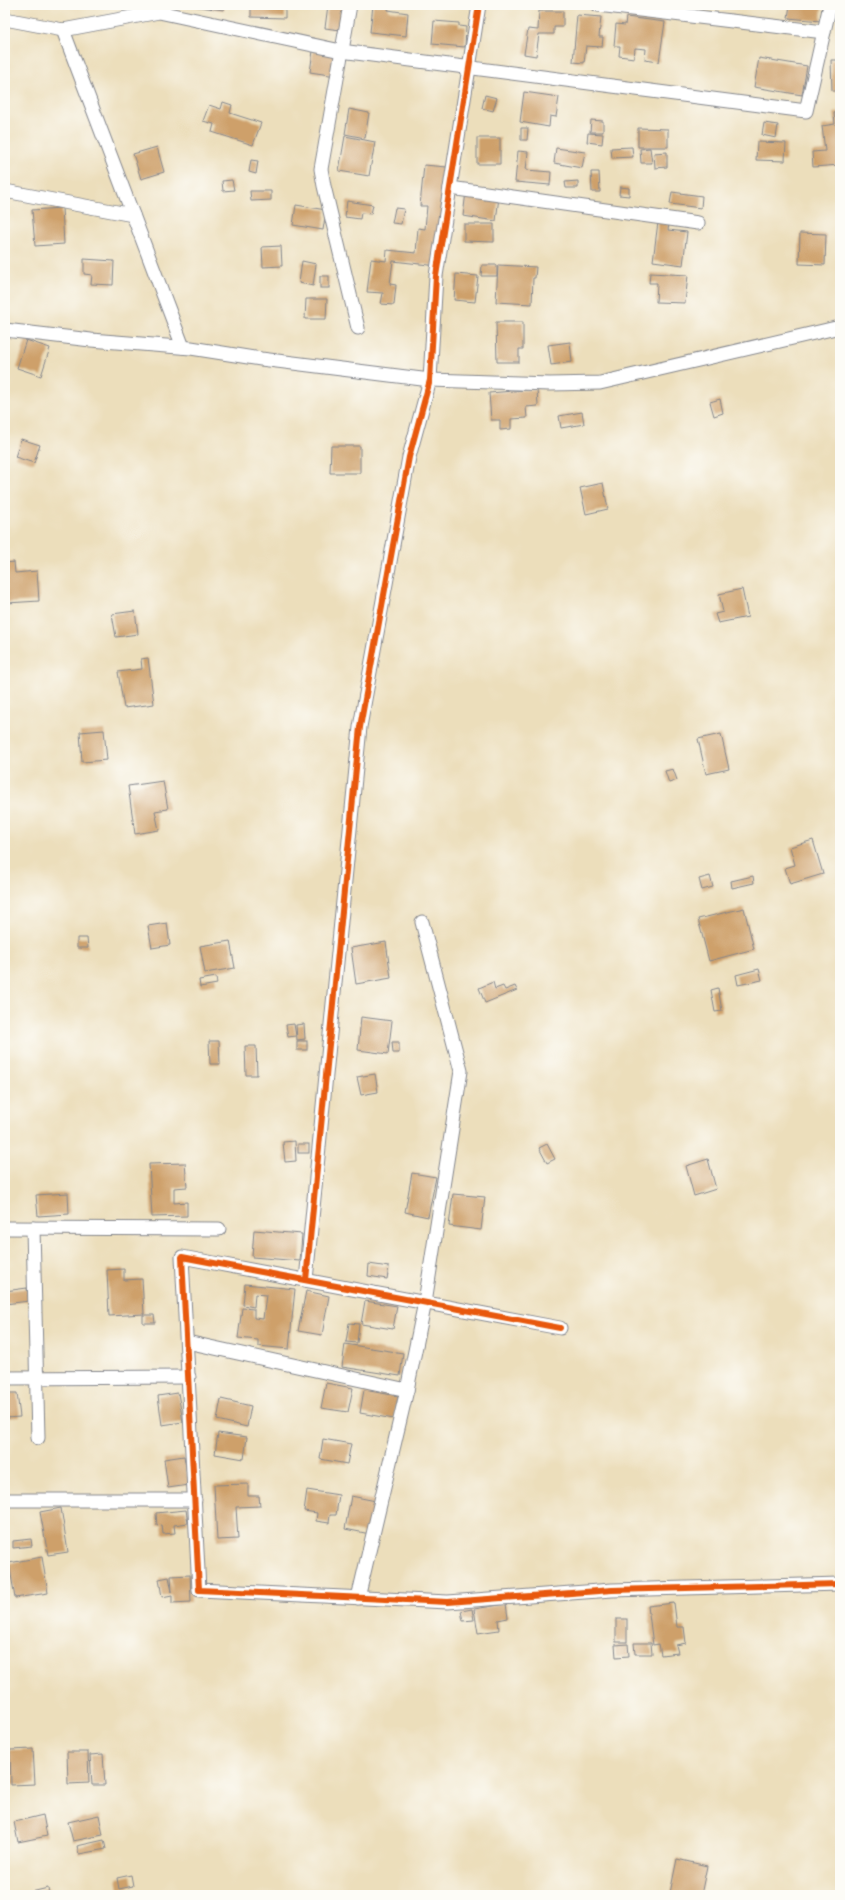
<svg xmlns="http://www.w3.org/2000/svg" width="845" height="1900" font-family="'Balsamiq Sans',sans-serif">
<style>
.building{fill:#cea06a}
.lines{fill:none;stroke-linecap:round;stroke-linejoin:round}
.street-casing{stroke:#84868c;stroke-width:15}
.street{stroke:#fff;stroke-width:13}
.cycleway-casing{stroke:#fdfcf7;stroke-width:8}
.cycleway{stroke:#e8590c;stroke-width:6}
</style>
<rect width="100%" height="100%" fill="#fdfcf7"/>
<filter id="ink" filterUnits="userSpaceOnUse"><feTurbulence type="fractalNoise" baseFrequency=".025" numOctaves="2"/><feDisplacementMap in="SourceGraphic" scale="8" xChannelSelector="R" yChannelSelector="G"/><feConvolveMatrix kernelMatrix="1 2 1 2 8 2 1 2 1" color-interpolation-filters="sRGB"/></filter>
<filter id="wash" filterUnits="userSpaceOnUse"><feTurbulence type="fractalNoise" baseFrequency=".012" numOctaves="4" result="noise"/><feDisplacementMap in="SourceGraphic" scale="16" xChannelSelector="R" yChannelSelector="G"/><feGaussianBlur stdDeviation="0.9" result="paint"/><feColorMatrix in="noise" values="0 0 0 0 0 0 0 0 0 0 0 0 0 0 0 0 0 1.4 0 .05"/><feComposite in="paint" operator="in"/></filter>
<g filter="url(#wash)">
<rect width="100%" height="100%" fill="#ecdebb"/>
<g id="blocks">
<g class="building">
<polygon points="184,5 225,5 224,10"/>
<polygon points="251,5 285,5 285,18 251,17"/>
<polygon points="328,5 351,5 348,31 325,28"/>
<polygon points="373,5 389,5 388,10 408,13 406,36 370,32"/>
<polygon points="790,5 822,5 821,21 788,18"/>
<polygon points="539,11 563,11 563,27 554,27 554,34 539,34 536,56 524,54 528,29 538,30"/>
<polygon points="577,15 601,17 599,37 603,37 602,47 586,46 584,63 573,62"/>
<polygon points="626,17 665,22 659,62 645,60 646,49 635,48 634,58 619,56 620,46 614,46 616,24 625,25"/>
<polygon points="434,21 459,23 459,26 466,27 465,47 432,44"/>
<polygon points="313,51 339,55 336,76 310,72"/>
<polygon points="759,58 807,66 802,95 754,87"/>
<polygon points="831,60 840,60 840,91 832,91"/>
<polygon points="524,92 559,97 556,117 550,116 549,127 520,122"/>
<polygon points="485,95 497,98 493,111 482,108"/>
<polygon points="223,102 232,105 230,113 261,123 253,145 212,132 214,124 203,121 209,105 221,109"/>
<polygon points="349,109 369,113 365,138 345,134"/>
<polygon points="840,112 840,165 813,167 812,152 825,151 822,126 835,124 834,113"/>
<polygon points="591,120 603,121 603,132 590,132"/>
<polygon points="764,123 778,125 776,138 762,135"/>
<polygon points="521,128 528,128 527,140 521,140"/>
<polygon points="638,128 668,129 668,147 638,147"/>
<polygon points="588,133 603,134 602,144 587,142"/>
<polygon points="345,136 375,142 369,176 339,171"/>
<rect x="477" y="138" width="23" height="26"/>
<polygon points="757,142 786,143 785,161 756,160"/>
<polygon points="157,147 164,172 141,179 133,154"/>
<polygon points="632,147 633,157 612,158 611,148"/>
<polygon points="556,148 585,152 582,168 554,163"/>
<polygon points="650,148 652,163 641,163 640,149"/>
<polygon points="518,151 528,152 526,170 551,172 550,185 515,182"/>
<polygon points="667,152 667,167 655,168 654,153"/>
<polygon points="251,160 258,161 256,174 249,172"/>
<polygon points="424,165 447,167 438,266 393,261 390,284 396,285 394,305 381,304 383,293 367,292 371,259 386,261 387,250 416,253 418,228 425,229 427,206 420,206"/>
<polygon points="591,172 599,172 600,192 592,192"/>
<polygon points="232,180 234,190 223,191 222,181"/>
<polygon points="578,181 578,188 566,188 565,182"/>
<polygon points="620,187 629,188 629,196 619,195"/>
<polygon points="250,191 271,191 271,200 251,201"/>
<polygon points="466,192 499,197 496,221 463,216"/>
<polygon points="672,192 702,196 701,208 670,204"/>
<polygon points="347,201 373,205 371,214 361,213 360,219 345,217"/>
<polygon points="296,205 326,210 323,230 293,225"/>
<polygon points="62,208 64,244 35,246 32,210"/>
<polygon points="395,208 404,209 401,224 392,223"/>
<polygon points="658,222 669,224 668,230 687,232 683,265 653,261"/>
<polygon points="464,224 494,224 494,242 464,241"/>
<polygon points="800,233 826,234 825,265 799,264"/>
<polygon points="281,246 282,266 263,267 262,247"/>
<polygon points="84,259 114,261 113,285 91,284 92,275 84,274"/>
<polygon points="302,261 316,264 313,286 299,283"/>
<polygon points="482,265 497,265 497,276 481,276"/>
<polygon points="498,265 536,267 535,278 533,278 532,304 496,302"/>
<polygon points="650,273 688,275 685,303 656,302 657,283 649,283"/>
<polygon points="456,274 478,276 475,302 454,300"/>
<rect x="320" y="276" width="9" height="12"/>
<polygon points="306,299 327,299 326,319 305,319"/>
<polygon points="496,322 523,322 523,349 519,349 519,362 497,362"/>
<polygon points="26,340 50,348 41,376 17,368"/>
<polygon points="570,342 572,362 551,365 548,345"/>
<polygon points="537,389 538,406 526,407 527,418 511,419 511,429 500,430 500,420 491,420 489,393"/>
<polygon points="720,399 723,413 714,416 710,402"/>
<polygon points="582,412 584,424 561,428 559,416"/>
<polygon points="21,439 40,445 34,463 15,457"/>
<polygon points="331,446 360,446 360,473 330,473"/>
<polygon points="603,483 608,509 586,514 580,488"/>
<polygon points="14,562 15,573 37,571 39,601 7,603 5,563"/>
<polygon points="742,589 748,617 718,623 715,614 723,612 719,594"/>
<polygon points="135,611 138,634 116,637 112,614"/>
<polygon points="148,658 154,704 124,708 118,672 142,669 141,659"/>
<polygon points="104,730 107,760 82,762 80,732"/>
<polygon points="721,734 729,769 706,774 698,739"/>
<polygon points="673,769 677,780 669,783 665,771"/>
<polygon points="163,781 168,809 155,811 159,830 135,834 128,786"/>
<polygon points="813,840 823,874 790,884 785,868 795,865 790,847"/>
<polygon points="710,876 713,887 702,890 699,879"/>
<polygon points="753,876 754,883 732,888 731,881"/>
<polygon points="744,908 754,949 709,961 698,919"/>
<polygon points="167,923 170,945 152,948 148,926"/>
<polygon points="77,938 87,938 88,948 77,948"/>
<polygon points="230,941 235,968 205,973 200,946"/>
<polygon points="386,942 391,978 356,984 351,948"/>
<polygon points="759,969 762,980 738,985 736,975"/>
<polygon points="216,977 217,984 200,987 199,980"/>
<polygon points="493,982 495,989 503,986 505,990 515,986 517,990 485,1003 479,988"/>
<polygon points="718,988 722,1011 715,1012 711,990"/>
<polygon points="361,1017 392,1021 388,1054 358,1050"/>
<polygon points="294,1024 296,1036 288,1037 286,1025"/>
<polygon points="304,1024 305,1039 297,1040 296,1025"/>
<polygon points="209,1041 219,1041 220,1064 210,1064"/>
<rect x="297" y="1041" width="10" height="9"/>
<polygon points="392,1042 399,1042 399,1053 393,1053"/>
<polygon points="245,1046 256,1046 257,1075 246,1075"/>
<polygon points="375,1074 378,1092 361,1095 357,1077"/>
<polygon points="295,1141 296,1161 285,1162 283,1142"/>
<rect x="298" y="1144" width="11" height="9"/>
<polygon points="547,1144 555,1159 547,1163 539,1148"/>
<polygon points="708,1159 716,1189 694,1196 686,1166"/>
<polygon points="185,1163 187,1187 174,1188 174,1203 187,1202 187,1216 152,1217 149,1164"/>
<polygon points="412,1173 436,1177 428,1217 405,1212"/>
<polygon points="68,1193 69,1214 38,1216 36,1195"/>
<polygon points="453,1194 485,1197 481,1230 449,1226"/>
<polygon points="254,1230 302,1234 300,1261 252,1257"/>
<polygon points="369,1264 389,1267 387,1279 368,1276"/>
<polygon points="124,1269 124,1280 142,1279 144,1314 109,1316 107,1270"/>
<polygon points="245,1284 295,1289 289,1349 258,1346 258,1340 238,1338 242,1308 254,1309 254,1318 263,1319 266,1295 255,1294 254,1307 243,1305"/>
<polygon points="27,1288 29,1301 5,1304 5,1291"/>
<polygon points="306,1291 329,1296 322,1335 298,1331"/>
<polygon points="365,1301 397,1306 393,1329 361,1324"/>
<polygon points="143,1315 154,1315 155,1323 143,1323"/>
<polygon points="349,1323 359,1324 357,1343 346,1342"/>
<polygon points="345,1344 403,1353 400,1376 342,1367"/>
<polygon points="326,1383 353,1388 348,1412 321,1408"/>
<polygon points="364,1390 398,1396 394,1419 360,1413"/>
<polygon points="5,1393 17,1393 20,1417 5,1418"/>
<polygon points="178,1393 183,1422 162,1425 158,1396"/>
<polygon points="221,1399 251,1406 247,1427 217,1420"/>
<polygon points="218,1433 247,1437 244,1459 215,1454"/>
<polygon points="323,1439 351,1444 347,1464 320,1459"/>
<polygon points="184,1456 189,1485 168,1488 164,1459"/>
<polygon points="248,1484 248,1496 259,1496 260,1506 236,1507 238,1539 217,1540 214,1485"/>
<polygon points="307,1490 339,1495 336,1515 330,1515 329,1523 316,1521 317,1513 304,1511"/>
<polygon points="351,1496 376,1501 370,1534 345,1529"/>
<polygon points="61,1508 68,1552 48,1555 40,1512"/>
<polygon points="186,1510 188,1523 174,1525 175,1533 163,1534 162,1525 157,1526 156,1513"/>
<polygon points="31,1539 32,1546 13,1548 13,1541"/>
<polygon points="42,1557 48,1593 15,1598 9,1563"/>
<polygon points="190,1575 191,1602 172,1603 172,1595 162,1597 159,1579 169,1577 172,1592 171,1576"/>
<polygon points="674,1603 677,1627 684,1627 686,1643 676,1645 678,1653 661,1655 659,1644 653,1645 648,1606"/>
<polygon points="506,1604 508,1618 498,1620 499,1630 478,1633 474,1609"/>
<polygon points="472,1609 474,1620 463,1621 461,1611"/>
<rect x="616" y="1619" width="11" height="23"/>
<polygon points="634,1643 651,1643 652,1654 635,1654"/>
<polygon points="628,1644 629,1656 616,1657 615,1645"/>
<polygon points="33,1749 35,1784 11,1785 10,1750"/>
<polygon points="67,1752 88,1752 89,1783 68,1784"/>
<polygon points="103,1754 105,1785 92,1785 90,1755"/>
<polygon points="43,1815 47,1836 18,1842 14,1822"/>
<polygon points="99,1815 103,1835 73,1841 68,1822"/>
<polygon points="104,1840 106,1849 79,1854 77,1846"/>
<polygon points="677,1859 707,1866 701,1895 679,1895 670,1893"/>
<polygon points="131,1875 133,1886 119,1889 117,1878"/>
<polygon points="48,1888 49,1895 27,1895 27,1893"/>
</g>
</g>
</g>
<g filter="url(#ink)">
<use href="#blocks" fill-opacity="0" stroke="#84868c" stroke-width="1"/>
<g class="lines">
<defs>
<g id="street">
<polyline points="350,5 321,169 324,186 358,328"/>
<polyline points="598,5 824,32"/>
<polyline points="5,19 63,30 159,12 341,51 806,111 830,5"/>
<polyline points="63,30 183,347"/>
<polyline points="450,188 698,223"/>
<polyline points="5,191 133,215"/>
<polyline points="5,330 91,340 191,348 261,359 430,380 550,384 600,383 840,327"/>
<polyline points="5,1228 219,1229"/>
<polyline points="33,1228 38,1438"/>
<polyline points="306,1280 360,727 409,457 430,380 436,276 479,5"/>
<polyline points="560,1328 182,1257 199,1590 448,1602 612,1590 840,1584"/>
<polyline points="187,1342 407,1390"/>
<polyline points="5,1378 189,1377"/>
<polyline points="5,1500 195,1500"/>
<polyline points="358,1598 407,1390 425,1302 461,1071 422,922"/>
</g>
</defs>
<use href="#street" class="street-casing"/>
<use href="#street" class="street"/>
<defs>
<g id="cycleway">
<polyline points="306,1280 360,727 409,457 430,380 436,276 479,5"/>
<polyline points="560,1328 182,1257 199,1590 448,1602 612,1590 840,1584"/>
</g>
</defs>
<use href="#cycleway" class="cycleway-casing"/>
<use href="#cycleway" class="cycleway"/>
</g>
</g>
<rect width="845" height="1900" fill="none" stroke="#fdfcf7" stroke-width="20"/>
</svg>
